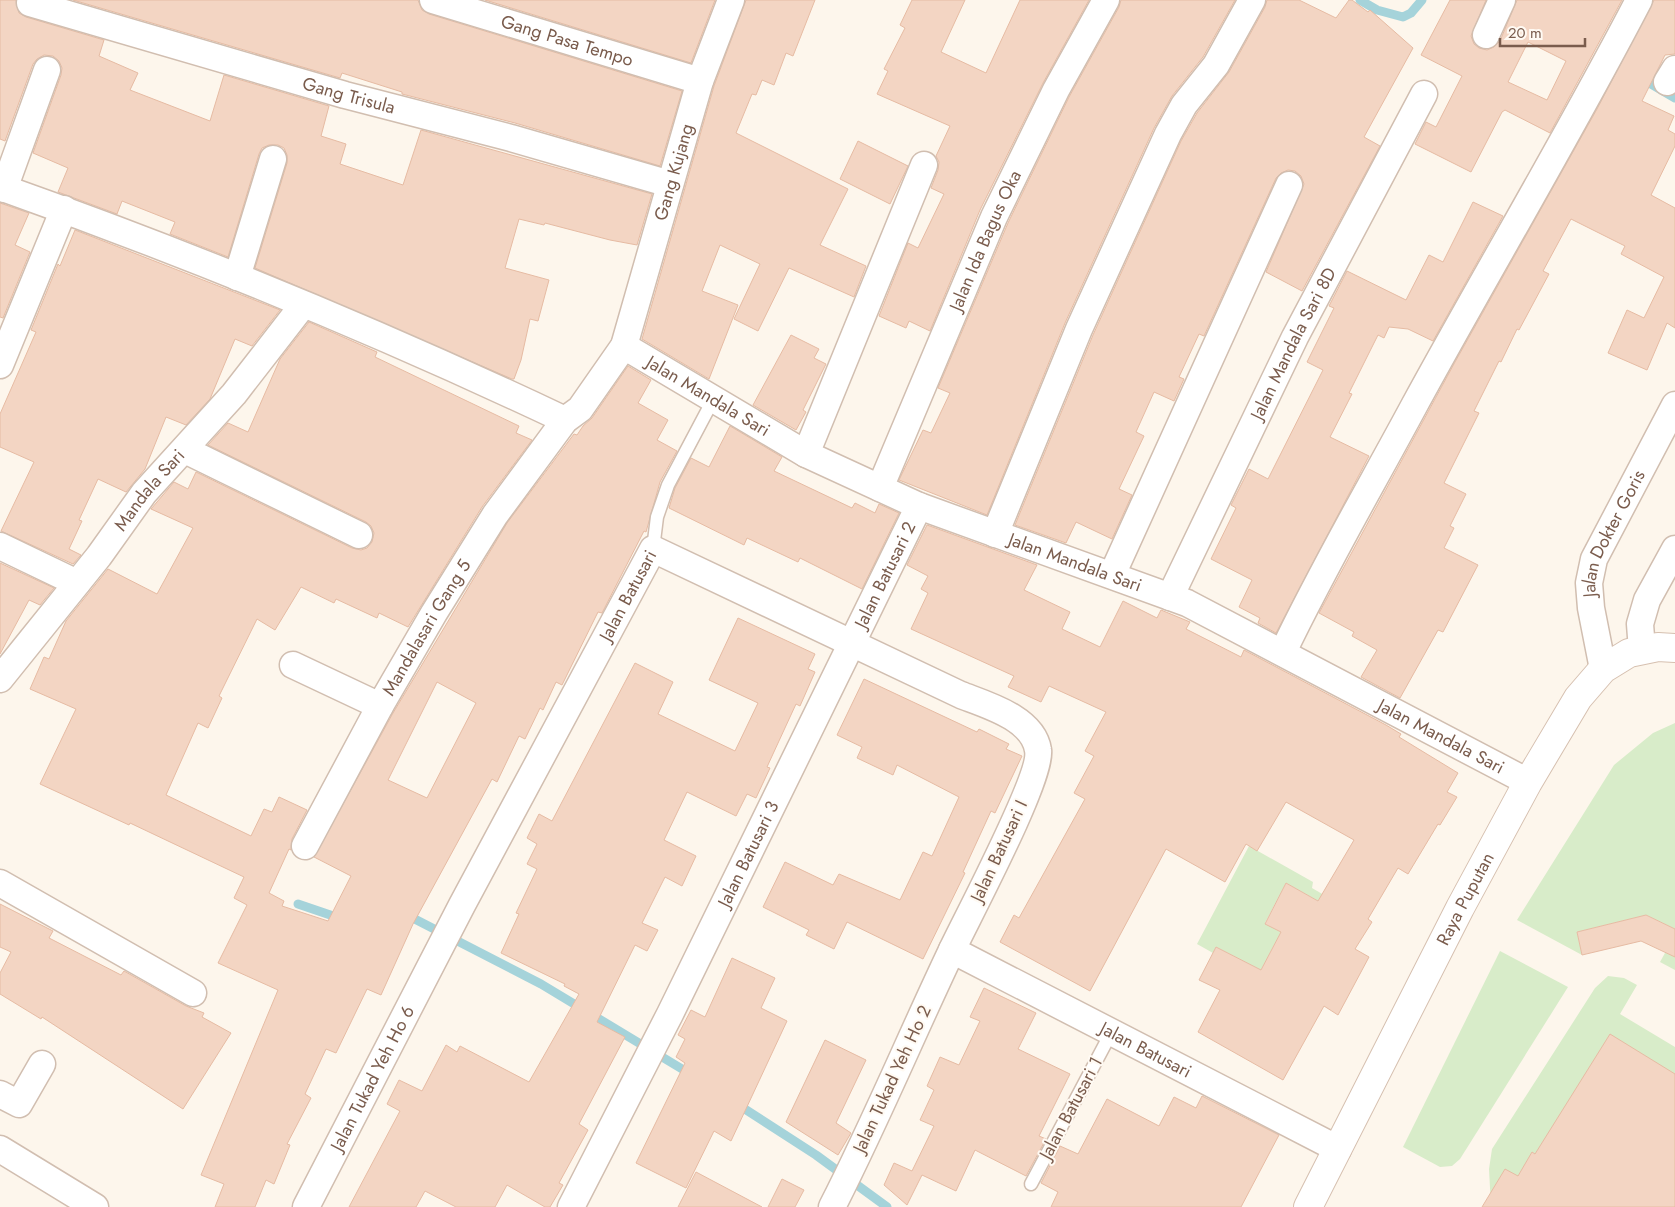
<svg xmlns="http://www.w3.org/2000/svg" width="1675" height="1207" font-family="Jost,sans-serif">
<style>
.green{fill:#d8ecc9}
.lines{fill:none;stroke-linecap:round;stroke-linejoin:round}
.stream{stroke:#a5d3da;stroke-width:9}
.building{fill:#f3d5c3;stroke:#e6bba3;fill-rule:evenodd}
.service-casing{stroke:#d1beb0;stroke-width:15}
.minor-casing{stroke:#d1beb0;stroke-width:29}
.secondary-casing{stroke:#d6c0b0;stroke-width:30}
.service{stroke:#fff;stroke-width:12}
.minor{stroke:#fff;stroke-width:26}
.secondary{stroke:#fff;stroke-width:28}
.labels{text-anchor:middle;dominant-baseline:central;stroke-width:4;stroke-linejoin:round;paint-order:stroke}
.street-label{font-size:18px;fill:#7a5c4d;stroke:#fffaf3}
</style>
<rect width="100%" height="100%" fill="#fdf6ec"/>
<g class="green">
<polygon points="1675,723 1675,929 1646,915 1577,932 1582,955 1517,920 1614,765 1653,733"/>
<polygon points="1249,846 1313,882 1312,888 1324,895 1320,902 1286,883 1265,923 1281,932 1261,970 1216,947 1213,953 1197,944"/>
<polygon points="1675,935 1675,970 1660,962"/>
<polygon points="1500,951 1568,987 1460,1159 1452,1166 1440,1167 1403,1147"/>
<polygon points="1608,976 1624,978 1637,985 1620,1014 1675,1047 1675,1207 1491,1207 1489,1169 1492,1149 1595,988"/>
</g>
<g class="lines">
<g class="stream">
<polyline points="1360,0 1377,10 1403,17 1411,13 1422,0"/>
<polyline points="1641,78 1675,98"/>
<polyline points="298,904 342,919"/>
<polyline points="405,914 541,984 692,1075"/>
<polyline points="737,1104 816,1155 887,1207"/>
</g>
</g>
<g class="building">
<polygon points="0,0 16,0 19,13 26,17 104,40 99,56 138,73 130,90 210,121 224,75 329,106 321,136 346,144 340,164 403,185 421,130 652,194 637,245 610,240 545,223 544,225 519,219 505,268 549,280 538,321 530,319 521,360 514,379 512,379 255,268 287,163 287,155 284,148 278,145 269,145 262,148 259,154 228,257 170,234 175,222 122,201 117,214 58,192 68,168 33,153 61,75 62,68 59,61 53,56 44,55 37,59 33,64 5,141 0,139"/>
<polygon points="73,0 418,0 422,10 429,14 682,91 660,166 515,123 402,94 402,92 342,73 340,78"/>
<polygon points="485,0 715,0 691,63"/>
<polygon points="746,0 815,0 793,56 786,53 774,85 762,80 756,95 752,94 736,133 848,189 820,245 866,266 854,297 789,268 758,331 734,319 760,264 720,245 702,291 738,305 709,379 642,339 714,86"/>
<polygon points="912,0 965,0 941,52 986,73 1020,0 1089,0 1043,83 980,210 930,331 909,321 906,328 879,316 908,243 918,248 944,194 931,188 938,170 939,162 936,156 950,126 877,94 888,71 884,69 905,28 900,25"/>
<polygon points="1121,0 1235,0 1203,57 1172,96 1154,128 1065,323 987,515 899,480 923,430 931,433 950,393 938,388 1008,223 1069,97 1119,7"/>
<polygon points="1267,0 1299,0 1336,18 1349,0 1352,0 1368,12 1370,10 1413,48 1364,137 1380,146 1302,291 1266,272 1304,184 1301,176 1295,171 1288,170 1281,173 1276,178 1204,336 1199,334 1179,377 1184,379 1174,401 1154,392 1136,432 1144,436 1119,489 1132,495 1112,539 1076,522 1066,543 1015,525 1093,335 1181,141 1197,113 1229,72 1265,7"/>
<path d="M1450,0H1486L1471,36L1474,44L1479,48L1487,50L1494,47L1500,41L1517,0H1622L1550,133L1505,110L1502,112L1471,172L1415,144L1426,122L1436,127L1462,76L1421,55ZM1528,42L1566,61L1547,100L1508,82Z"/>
<polygon points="1654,0 1675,0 1675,54 1665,55 1642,101 1674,116 1668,130 1675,134 1675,146 1651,195 1675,208 1675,328 1667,323 1647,370 1608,353 1627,310 1644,318 1664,277 1621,254 1625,246 1571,219 1543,271 1549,274 1519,330 1517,329 1501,362 1499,361 1474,411 1479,413 1444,483 1466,494 1450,526 1454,528 1444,548 1478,565 1443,632 1438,630 1400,698 1361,677 1377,650 1352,636 1354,632 1319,613 1455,362 1597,109"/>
<polygon points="858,141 908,166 890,204 840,179"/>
<polygon points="1473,202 1503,216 1433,341 1408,329 1389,327 1384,338 1378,335 1349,393 1352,394 1330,437 1369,456 1276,633 1258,623 1260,618 1239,607 1252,580 1211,559 1236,508 1231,505 1249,469 1268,479 1323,370 1307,362 1334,308 1329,306 1347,271 1406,300 1429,255 1443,262"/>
<polygon points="0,203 29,213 15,245 30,252 3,318 0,317"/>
<polygon points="75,230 280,310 252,346 235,339 210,399 186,425 166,417 145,469 126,492 98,479 79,520 82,521 69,549 81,555 73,564 1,531 34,462 0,447 0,414 36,332 31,330 58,264 60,266"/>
<path d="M309,322L377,352L375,357L519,426L516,433L532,440L482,507L408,627L379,613L377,618L336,599L334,603L301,587L275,630L257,619L219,696L222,698L208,728L198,723L166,795L251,836L264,809L272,812L279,797L307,810L292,839L291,850L289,849L269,893L284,901L282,906L328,921L351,876L314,857L393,713L507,523L574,434L577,435L583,426L592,418L628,366L651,380L638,403L668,420L657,440L677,451L660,482L646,532L644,531L602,613L598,612L562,685L556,682L543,710L540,708L525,739L519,736L497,782L492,779L413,924L381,995L367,989L336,1053L326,1049L305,1094L311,1098L287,1144L290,1145L274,1184L266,1180L255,1207H215L224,1184L201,1175L278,990L218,963L247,905L234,898L244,877L130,823L129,825L40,784L76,709L30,689L44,657L49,659L66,621L108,569L157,594L193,528L151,509L174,482L188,489L196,472L352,548L361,550L367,548L372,542L374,533L371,526L366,522L208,445L228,423L248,432L280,359ZM437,682L476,703L427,798L388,780Z"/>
<polygon points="791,335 819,349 814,358 826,364 803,410 806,412 796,430 753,405"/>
<polygon points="730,426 782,457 774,471 852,508 855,503 875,513 879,504 899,513 862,589 800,558 798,562 747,538 744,545 669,508 675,488 691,458 709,467"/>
<polygon points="927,525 1037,565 1024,590 1070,612 1062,629 1100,647 1123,601 1157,618 1161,610 1190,622 1186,629 1241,657 1244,650 1386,725 1401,734 1399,737 1458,773 1447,792 1457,797 1440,825 1438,824 1408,874 1398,868 1368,919 1372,922 1355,949 1369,957 1338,1015 1324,1006 1283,1080 1198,1032 1220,990 1199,980 1216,947 1261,970 1281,932 1265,924 1286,883 1318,901 1354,840 1286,802 1257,851 1246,844 1225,882 1166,849 1090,991 1000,942 1014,915 1019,918 1085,799 1074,793 1094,756 1085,751 1106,712 1049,686 1041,702 1008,687 1014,676 911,629 928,593 921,589 928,576 907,565"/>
<polygon points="0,563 54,588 40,605 29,600 0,654"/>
<polygon points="738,618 815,654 808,669 815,672 800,706 796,704 767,767 770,768 756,798 747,794 736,816 687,792 664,840 696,856 682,886 665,877 642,923 658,930 647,951 635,945 597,1022 625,1037 579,1124 588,1130 559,1183 563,1185 550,1207 545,1207 507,1185 495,1207 456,1207 425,1191 416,1207 349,1207 400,1111 387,1104 399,1080 422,1091 446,1045 457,1052 460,1046 529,1082 579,994 564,986 565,984 501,953 519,914 516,913 537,869 527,864 537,844 527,838 539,814 552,821 635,663 673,682 658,714 735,751 758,703 709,680"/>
<polygon points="864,679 977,732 979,729 1009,744 1006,749 1022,756 995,813 991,811 963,872 965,873 923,959 847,922 834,949 806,935 809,930 763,907 785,862 833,885 839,874 900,900 923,852 932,856 959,797 897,765 893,775 857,758 862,747 837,735"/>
<polygon points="0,904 53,931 49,938 121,975 124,971 186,1006 204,1013 202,1017 231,1033 183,1109 42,1017 41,1019 0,994 0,973 11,952 0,947"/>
<polygon points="1646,915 1675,929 1675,957 1641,941 1582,955 1577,932"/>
<polygon points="732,958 775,978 761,1008 787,1021 731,1141 714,1131 686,1188 636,1163 685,1063 676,1057 685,1039 678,1035 691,1010 705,1017"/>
<polygon points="984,988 1036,1013 1018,1049 1070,1074 1039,1136 1046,1139 1026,1176 975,1150 956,1191 922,1175 907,1205 884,1185 894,1163 912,1171 934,1126 920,1120 934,1090 927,1086 940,1057 959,1065 980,1021 970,1017"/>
<polygon points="1610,1034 1675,1074 1675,1207 1482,1207 1505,1169 1518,1176 1532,1152 1535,1154"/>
<polygon points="825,1040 866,1060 836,1123 851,1133 838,1155 786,1122"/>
<polygon points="1202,1096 1279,1135 1241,1207 1051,1207 1058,1192 1041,1183 1060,1146 1078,1154 1107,1099 1159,1126 1174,1097 1196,1108"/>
<polygon points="696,1172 762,1207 678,1207"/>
<polygon points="782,1179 804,1190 795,1207 768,1207"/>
</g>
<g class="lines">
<defs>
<g id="service">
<polyline points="653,549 657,517 668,485 713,400"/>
<polyline points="1031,1184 1111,1033"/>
</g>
<g id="minor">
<path id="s1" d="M433,0L700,81"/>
<path id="s2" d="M30,3L345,95L511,138L670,184"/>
<polyline points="1486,35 1502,0"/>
<polyline points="1667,82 1675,69"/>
<path d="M0,187C192,255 381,333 565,420"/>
<polyline points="4,189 47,70"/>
<polyline points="237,277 273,159"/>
<path id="s3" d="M624,346L806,454L919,506L1187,603L1528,782"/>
<polyline points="0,365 64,209"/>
<polyline points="185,450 359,535"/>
<polyline points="806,454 924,165"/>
<path id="s4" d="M880,488L994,217L1056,90L1106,0"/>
<polyline points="995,534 1079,329 1168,134 1184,105 1216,65 1252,0"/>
<polyline points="0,546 77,583"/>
<polyline points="1112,575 1289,185"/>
<path id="s5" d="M1170,597L1295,337L1424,94"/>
<polyline points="1642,650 1640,624 1647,600 1675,549"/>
<path d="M1283,652C1323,568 1370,488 1414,406C1488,270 1568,137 1639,0"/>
<polyline points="293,665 380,706"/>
<path id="s6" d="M1603,669L1591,608L1589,583L1594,559L1675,405"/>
<path id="s7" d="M0,679L99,556L144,493L234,394L303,305"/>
<path id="s8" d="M305,846L380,706L434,613L495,515L565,420L580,409L624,346L700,81L731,0"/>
<polyline points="0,883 193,993"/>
<path id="s9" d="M952,950L1338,1149"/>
<polyline points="0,1094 19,1104 42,1064"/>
<polyline points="0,1149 95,1207"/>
<path id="s10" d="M306,1207L462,905L653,549L961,695C987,705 1033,718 1038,750C1043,776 967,918 952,950C911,1036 875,1123 832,1207"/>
<path id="s11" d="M571,1207L670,1014L919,506"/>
</g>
<g id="secondary">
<path id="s12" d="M1308,1207L1460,908L1528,782L1578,698L1603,669L1629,653L1658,647L1675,648"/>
</g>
</defs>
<use href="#service" class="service-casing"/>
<use href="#minor" class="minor-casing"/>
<use href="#secondary" class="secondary-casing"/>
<use href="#service" class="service"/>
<use href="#minor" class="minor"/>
<use href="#secondary" class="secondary"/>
</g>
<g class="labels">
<g class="street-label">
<text stroke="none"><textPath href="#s1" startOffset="140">Gang Pasa Tempo</textPath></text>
<text stroke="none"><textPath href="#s2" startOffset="332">Gang Trisula</textPath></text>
<text stroke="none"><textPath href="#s8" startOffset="776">Gang Kujang</textPath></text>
<text stroke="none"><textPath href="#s4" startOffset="269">Jalan Ida Bagus Oka</textPath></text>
<text stroke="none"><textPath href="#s5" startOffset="282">Jalan Mandala Sari 8D</textPath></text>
<text stroke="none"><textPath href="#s3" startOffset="98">Jalan Mandala Sari</textPath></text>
<text stroke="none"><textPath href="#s7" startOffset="241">Mandala Sari</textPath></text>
<text stroke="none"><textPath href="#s6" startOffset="142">Jalan Dokter Goris</textPath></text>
<text stroke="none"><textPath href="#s3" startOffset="502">Jalan Mandala Sari</textPath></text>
<text stroke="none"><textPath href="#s11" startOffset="706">Jalan Batusari 2</textPath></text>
<text stroke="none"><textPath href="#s10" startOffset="691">Jalan Batusari</textPath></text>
<text stroke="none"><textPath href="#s8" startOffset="250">Mandalasari Gang 5</textPath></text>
<text stroke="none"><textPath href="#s3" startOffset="908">Jalan Mandala Sari</textPath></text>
<text transform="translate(999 851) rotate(-65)">Jalan Batusari I</text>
<text stroke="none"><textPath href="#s11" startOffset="395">Jalan Batusari 3</textPath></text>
<text stroke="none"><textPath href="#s12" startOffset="346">Raya Puputan</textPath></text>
<text stroke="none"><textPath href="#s9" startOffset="218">Jalan Batusari</textPath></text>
<text stroke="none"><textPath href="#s10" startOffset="145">Jalan Tukad Yeh Ho 6</textPath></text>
<text transform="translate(892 1079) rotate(-65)">Jalan Tukad Yeh Ho 2</text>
<text transform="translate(1071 1108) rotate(-62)">Jalan Batusari 1</text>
</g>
</g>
<path d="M1500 38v8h85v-8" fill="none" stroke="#7a5c4d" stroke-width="2.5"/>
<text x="1508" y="38" font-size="15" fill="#7a5c4d" stroke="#fffaf3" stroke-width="4" paint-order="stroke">20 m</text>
</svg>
